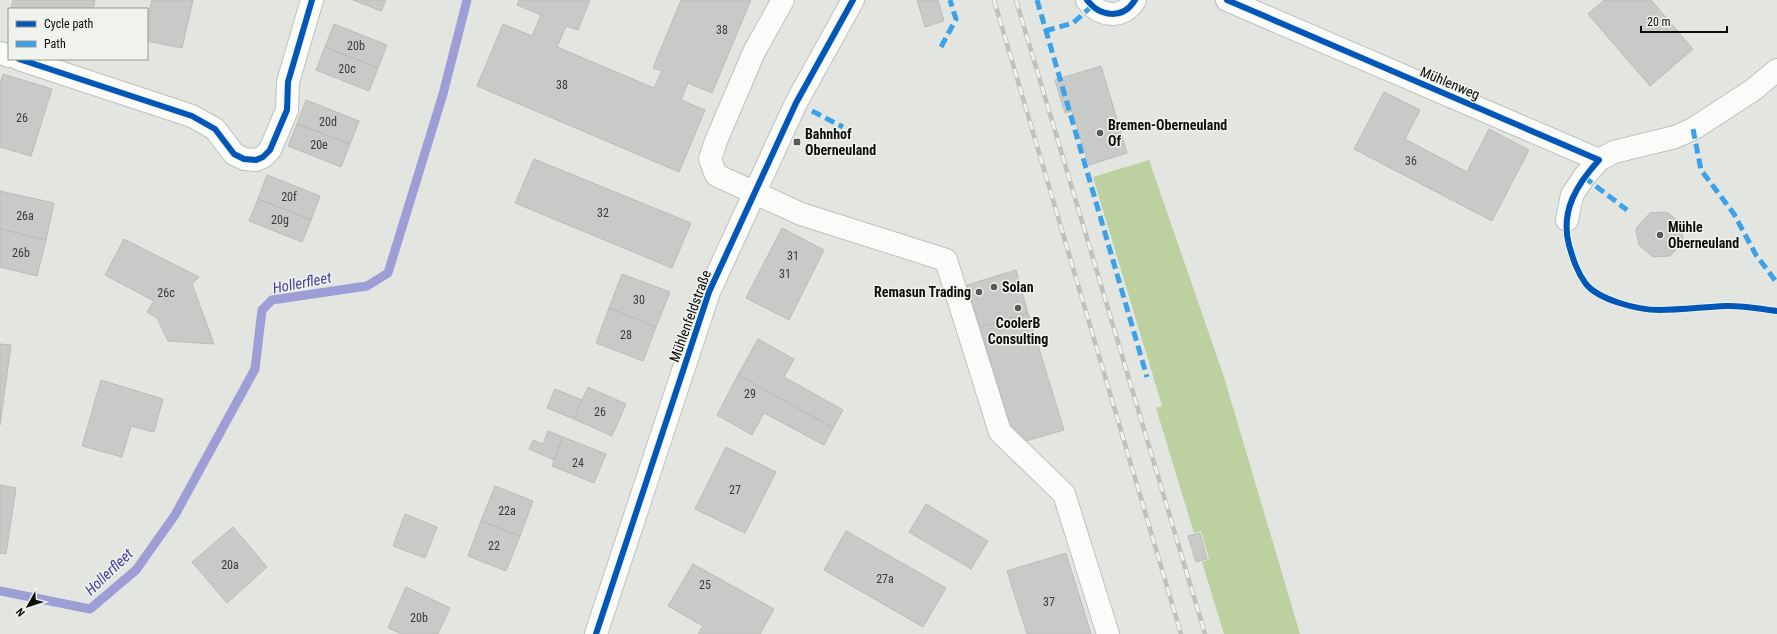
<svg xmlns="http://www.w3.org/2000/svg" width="1777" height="634" font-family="'Roboto Condensed',sans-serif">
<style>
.forest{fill:#bcd19f}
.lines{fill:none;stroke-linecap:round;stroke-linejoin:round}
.stream{stroke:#9d9ed6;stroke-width:9}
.building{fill:#c8cac7;stroke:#bbbcb9}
.minor-casing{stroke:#c0c1be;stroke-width:24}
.minor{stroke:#fbfbfa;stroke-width:22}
.rail-casing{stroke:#bfc0bf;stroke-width:4.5}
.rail{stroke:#f0f3ed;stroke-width:3;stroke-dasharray:9;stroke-linecap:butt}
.quiet{stroke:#3ca1e9;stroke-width:5;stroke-dasharray:10 5;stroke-linecap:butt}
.cycleway-casing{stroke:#f0f3ed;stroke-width:8}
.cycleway{stroke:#0057b8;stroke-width:6}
.poi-dot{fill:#575956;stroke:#f0f3ed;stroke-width:1.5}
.labels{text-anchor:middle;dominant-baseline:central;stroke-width:3;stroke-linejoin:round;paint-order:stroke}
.number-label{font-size:12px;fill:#3b3c3a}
.street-label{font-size:14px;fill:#0c0d0b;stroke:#f0f3ed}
.poi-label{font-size:14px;font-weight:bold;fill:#0c0d0b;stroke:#f0f3ed;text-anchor:start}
.water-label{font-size:15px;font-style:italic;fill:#463d9d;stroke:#f0f3ed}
</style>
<rect width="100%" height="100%" fill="#e3e5e1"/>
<polygon class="forest" points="1149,160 1224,377 1300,634 1224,634 1202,562 1209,559 1201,531 1194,533 1156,408 1162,406 1093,177"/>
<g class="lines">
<polyline class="stream" points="0,591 90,609 136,570 175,515 255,369 262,310 272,300 367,286 388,273 443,94 467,0"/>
</g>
<g class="building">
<polygon points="13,0 95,0 93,9 11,9"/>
<polygon points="152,0 193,0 182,48 147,41 147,21"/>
<polygon points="353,0 386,0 381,11"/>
<polygon points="519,0 590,0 578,30 566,26 557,47 654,88 662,71 653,68 681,0 751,0 712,93 688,83 681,100 705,110 679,172 477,86 503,24 532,36 541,15 517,5"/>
<polygon points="917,0 938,0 944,21 925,27"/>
<polygon points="1604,0 1651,0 1693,49 1650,86 1588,14"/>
<polygon points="334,24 387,45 378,68 325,47"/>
<polygon points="325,47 378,68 369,91 316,70"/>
<polygon points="1101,66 1127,153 1089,165 1072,111 1065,113 1055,80"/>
<polygon points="3,74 52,89 31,156 0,147 0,84"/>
<polygon points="1384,92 1420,110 1405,139 1467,172 1489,129 1529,150 1492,221 1354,149"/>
<polygon points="306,100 359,121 350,144 297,124"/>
<polygon points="297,124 350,144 341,167 288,146"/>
<polygon points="534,159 691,223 672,268 515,203"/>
<polygon points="267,175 320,196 311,220 258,199"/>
<polygon points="0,191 54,203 46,240 0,229"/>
<polygon points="258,199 311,220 302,242 249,221"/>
<polygon points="1664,212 1668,213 1680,222 1683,239 1682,244 1670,256 1653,257 1639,245 1636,231 1637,227 1650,213"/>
<polygon points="782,228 824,250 789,320 746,298"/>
<polygon points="0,229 46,240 37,276 0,267"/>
<polygon points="124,239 199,277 192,284 214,344 168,341 157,318 147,312 154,301 105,275"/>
<polygon points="1016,270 1028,313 980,327 967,285"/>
<polygon points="622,274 670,292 656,327 609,308"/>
<polygon points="609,308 656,327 643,361 596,343"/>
<polygon points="1028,313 1064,430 1026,441 1010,425 980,327"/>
<polygon points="758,339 794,359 784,377 843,410 833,428 738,375"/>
<polygon points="0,344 11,345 0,425"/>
<polygon points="738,375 833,428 824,445 764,413 752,435 717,415"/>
<polygon points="101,380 163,399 154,432 131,426 122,457 82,446"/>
<polygon points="588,387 626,404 612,436 574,419"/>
<polygon points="555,389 582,400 574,419 547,408"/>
<polygon points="548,431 563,437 554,460 529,449 533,440 543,444"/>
<polygon points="563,437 606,454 594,483 552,466"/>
<polygon points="726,447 776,472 745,533 695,509"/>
<polygon points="0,485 16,488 6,554 0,553"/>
<polygon points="495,486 533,501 520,536 481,521"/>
<polygon points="926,504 988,541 971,569 909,532"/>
<polygon points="405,514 437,527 425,558 393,546"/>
<polygon points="481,521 520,536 506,571 468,556"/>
<polygon points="233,527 267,567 227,603 192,562"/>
<polygon points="846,531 946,588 923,627 824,570"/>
<polygon points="1200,533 1207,559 1196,562 1188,536"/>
<polygon points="1066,553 1091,634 1027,634 1007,571"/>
<polygon points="693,564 774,609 760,634 698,634 703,626 668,606"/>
<polygon points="406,587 450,608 438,634 402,634 388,628"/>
</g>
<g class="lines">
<defs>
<g id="minor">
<polyline points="783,0 754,52 716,141 710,159 716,175 801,214 946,260 1000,432 1064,494 1108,634"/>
<path d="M1087,0C1100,17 1123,20 1135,0"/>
<polyline points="1227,0 1599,160"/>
<polyline points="0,53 9,56"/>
<polyline points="19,59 192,116 215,129 234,154 244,159 256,160 263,157 270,150 287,110 288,82 312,0"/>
<polyline points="1567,220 1572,195 1584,177 1599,160 1614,152 1675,137 1693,129 1753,90 1777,70"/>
<polyline points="596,634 709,292 796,103 853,0"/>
</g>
</defs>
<use href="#minor" class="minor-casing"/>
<use href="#minor" class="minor"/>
<defs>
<g id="rail">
<polyline points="994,0 1181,634"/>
<polyline points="1016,0 1205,634"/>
</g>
</defs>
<use href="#rail" class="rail-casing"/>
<use href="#rail" class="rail"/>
<g class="quiet">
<polyline points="1037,0 1147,377"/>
<polyline points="1045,31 1073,23 1092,6"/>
<polyline points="941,47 956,19 950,0"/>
<polyline points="812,111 843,127"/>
<polyline points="1693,129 1701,170 1734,214 1756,255 1777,283"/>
<polyline points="1584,177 1627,210"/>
</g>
<defs>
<g id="cycleway">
<path d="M1087,0C1100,17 1123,20 1135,0"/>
<path d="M1227,0L1599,160C1577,184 1560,211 1569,245C1573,259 1577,272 1586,284C1599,300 1638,310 1659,310C1681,310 1703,307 1725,306C1742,305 1760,309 1777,311"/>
<polyline points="19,59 192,116 215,129 234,154 244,159 256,160 263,157 270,150 287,110 288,82 312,0"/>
<polyline points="596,634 709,292 796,103 853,0"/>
</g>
</defs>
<use href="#cycleway" class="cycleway-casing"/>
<use href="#cycleway" class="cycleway"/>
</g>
<g class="poi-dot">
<circle cx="1100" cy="133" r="4"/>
<rect x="793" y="138" width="8" height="8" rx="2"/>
<circle cx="1660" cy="235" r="4"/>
<circle cx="994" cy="287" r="4"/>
<circle cx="979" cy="292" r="4"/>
<circle cx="1018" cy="308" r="4"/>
</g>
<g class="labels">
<g class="number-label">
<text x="722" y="30">38</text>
<text x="356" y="46">20b</text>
<text x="347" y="69">20c</text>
<text x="562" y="85">38</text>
<text x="22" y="118">26</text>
<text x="328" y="122">20d</text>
<text x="319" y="145">20e</text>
<text x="1411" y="161">36</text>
<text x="289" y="197">20f</text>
<text x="603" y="213">32</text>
<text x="25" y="216">26a</text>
<text x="280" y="220">20g</text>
<text x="21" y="253">26b</text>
<text x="793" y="256">31</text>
<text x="785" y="274">31</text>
<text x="166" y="293">26c</text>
<text x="639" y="300">30</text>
<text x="626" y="335">28</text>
<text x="750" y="394">29</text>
<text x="600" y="412">26</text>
<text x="578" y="463">24</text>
<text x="735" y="490">27</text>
<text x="507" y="511">22a</text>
<text x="494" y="546">22</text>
<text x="230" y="565">20a</text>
<text x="885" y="579">27a</text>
<text x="705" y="585">25</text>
<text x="1049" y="602">37</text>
<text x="419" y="618">20b</text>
</g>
<g class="street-label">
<text transform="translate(1450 83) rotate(23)">Mühlenweg</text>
<text transform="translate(690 316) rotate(-70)">Mühlenfeldstraße</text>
</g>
<g class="poi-label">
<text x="1108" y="125">Bremen-Oberneuland<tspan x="1108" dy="16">Of</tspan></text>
<text x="805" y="134">Bahnhof<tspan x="805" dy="16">Oberneuland</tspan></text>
<text x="1668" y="227">Mühle<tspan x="1668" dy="16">Oberneuland</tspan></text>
<text x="1002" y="287">Solan</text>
<text x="971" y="292" text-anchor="end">Remasun Trading</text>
<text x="1018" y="323" text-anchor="middle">CoolerB<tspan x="1018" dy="16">Consulting</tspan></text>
</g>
<g class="water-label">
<text transform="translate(302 283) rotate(-11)">Hollerfleet</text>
<text transform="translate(109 572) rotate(-44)">Hollerfleet</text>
</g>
</g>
<rect x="8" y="8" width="140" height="52" fill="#f0f3ed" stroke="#959793"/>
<rect x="16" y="21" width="20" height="6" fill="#0057b8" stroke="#959793"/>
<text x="44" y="28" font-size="12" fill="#0c0d0b">Cycle path</text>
<rect x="16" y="41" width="20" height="6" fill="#3ca1e9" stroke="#959793"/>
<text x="44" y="48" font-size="12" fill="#0c0d0b">Path</text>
<g transform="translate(28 606) rotate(231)" stroke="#f0f3ed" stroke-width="3" paint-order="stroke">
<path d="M0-3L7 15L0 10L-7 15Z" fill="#0c0d0b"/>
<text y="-6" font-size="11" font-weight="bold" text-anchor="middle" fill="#0c0d0b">N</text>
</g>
<path d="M1641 26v6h86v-6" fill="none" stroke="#0c0d0b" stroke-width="2"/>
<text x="1647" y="26" font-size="12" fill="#0c0d0b" stroke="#f0f3ed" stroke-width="3" paint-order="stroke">20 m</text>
</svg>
